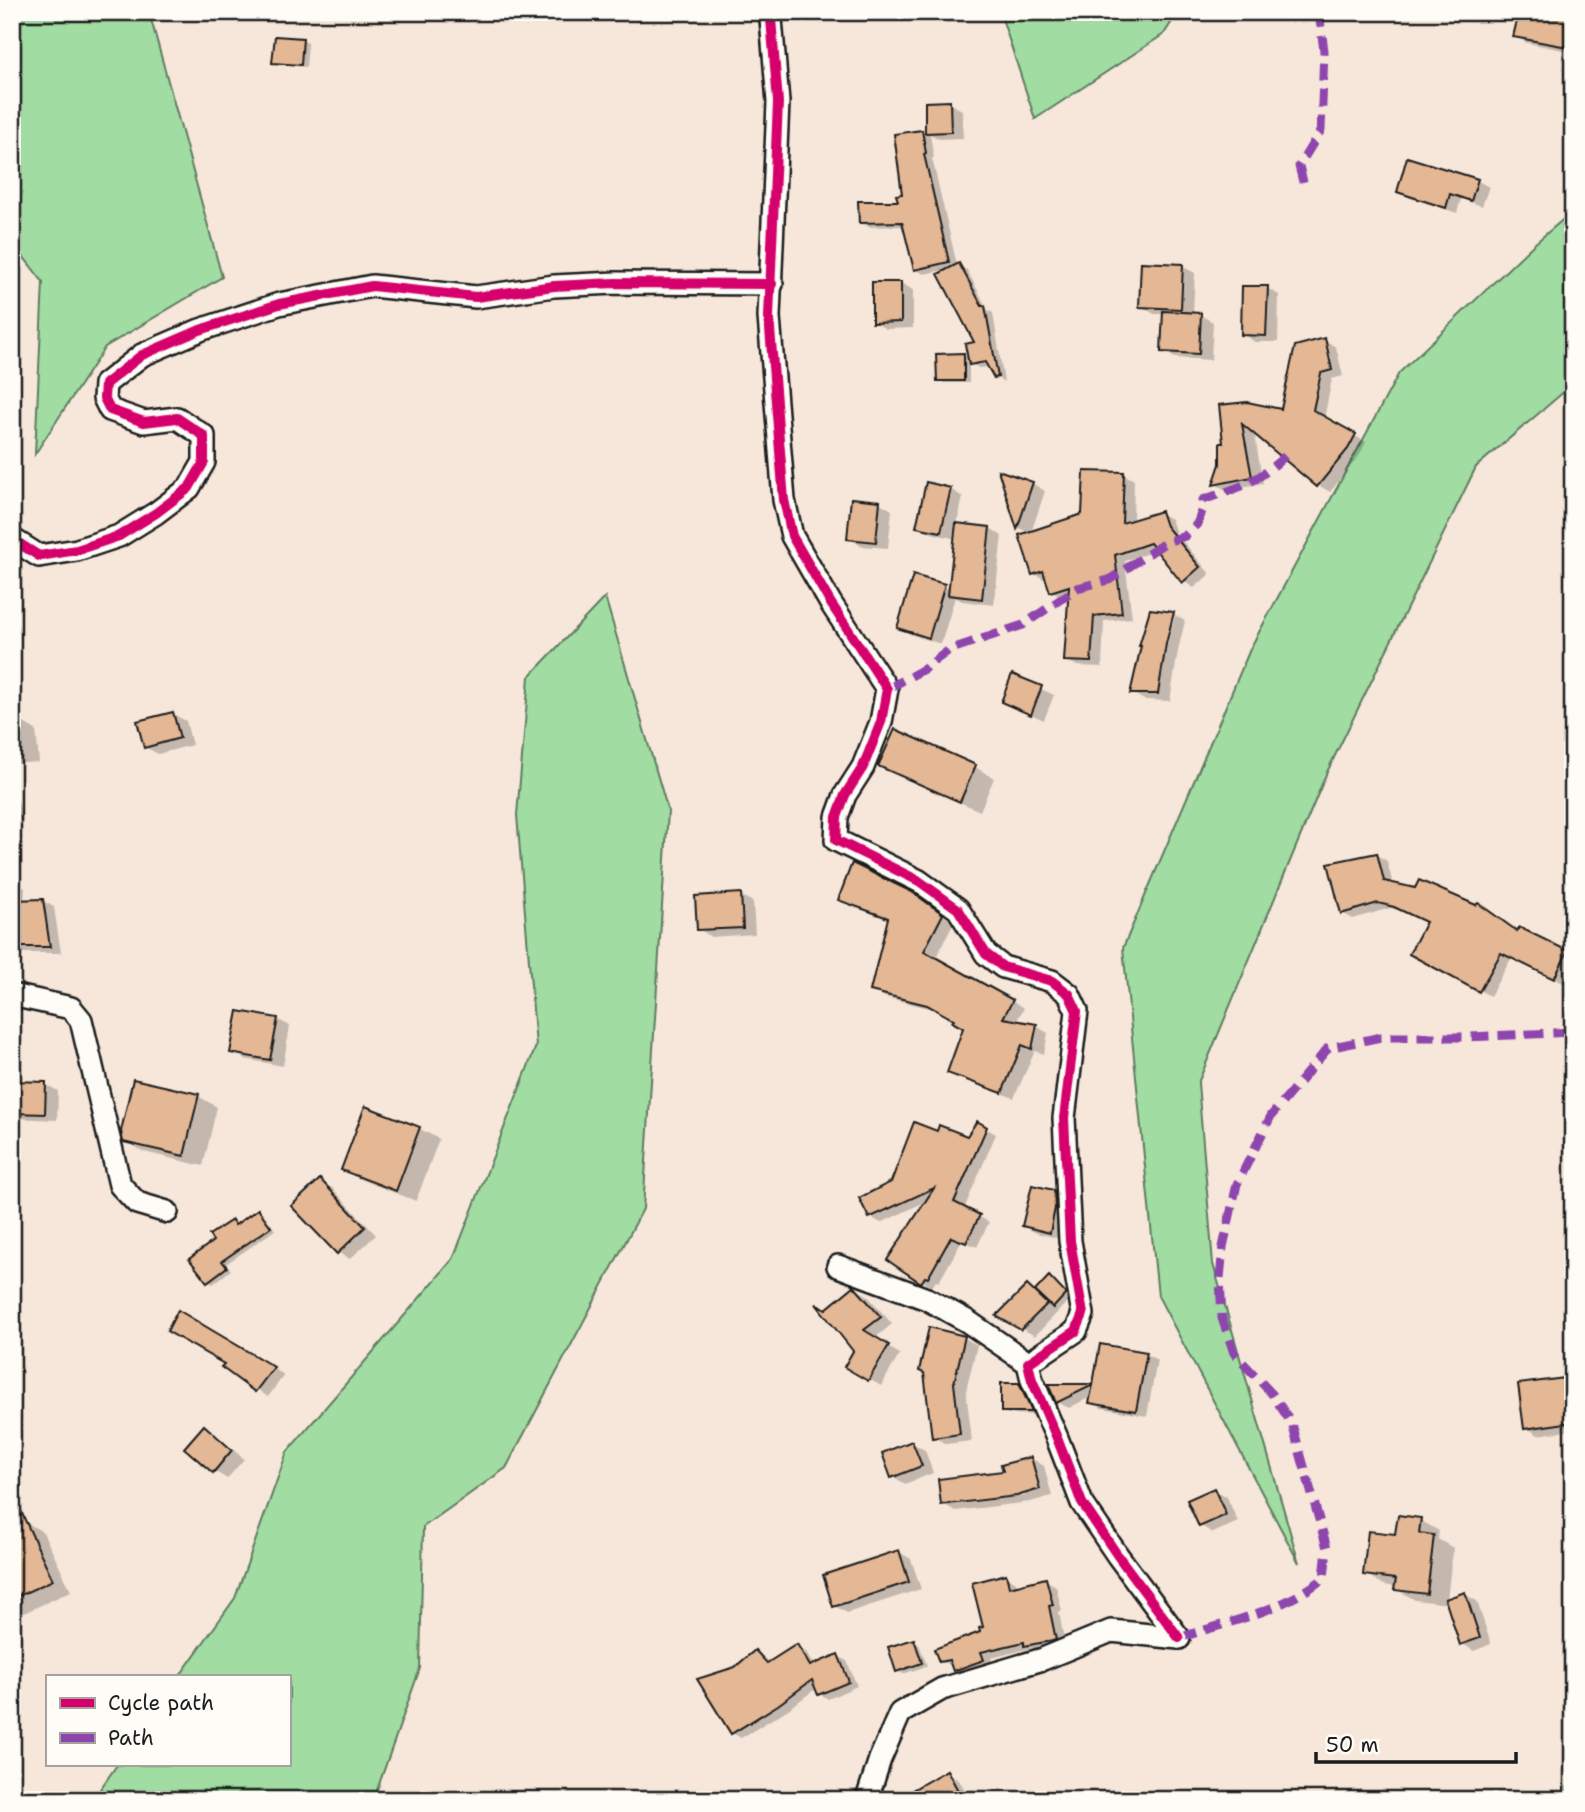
<svg xmlns="http://www.w3.org/2000/svg" width="1585" height="1812" font-family="'Shantell Sans',sans-serif">
<style>
.green{fill:#a1dca3;stroke:#5e7c60;stroke-width:2}
.shadow{fill:#0003;fill-rule:evenodd}
.building{fill:#e4b795;stroke:#1c1c1c;stroke-width:2}
.lines{fill:none;stroke-linecap:round;stroke-linejoin:round}
.minor-casing{stroke:#1c1c1c;stroke-width:26}
.minor{stroke:#fdfcf7;stroke-width:21}
.quiet{stroke:#8e44ad;stroke-width:9;stroke-dasharray:18 9;stroke-linecap:butt}
.cycleway-casing{stroke:#fdfcf7;stroke-width:15}
.cycleway{stroke:#d6006c;stroke-width:10}
</style>
<rect width="100%" height="100%" fill="#f6e7da"/>
<filter id="ink" filterUnits="userSpaceOnUse"><feTurbulence type="fractalNoise" baseFrequency=".0143" numOctaves="2"/><feDisplacementMap in="SourceGraphic" scale="14" xChannelSelector="R" yChannelSelector="G"/><feConvolveMatrix kernelMatrix="1 2 1 2 8 2 1 2 1" color-interpolation-filters="sRGB"/></filter>
<g filter="url(#ink)">
<g class="green">
<polygon points="12,12 149,12 222,277 105,347 35,454 43,282 12,242"/>
<polygon points="1000,12 1178,12 1164,34 1035,119"/>
<polygon points="1573,211 1573,384 1476,467 1327,772 1198,1083 1213,1264 1299,1563 1158,1296 1123,948 1251,647 1399,373 1533,245"/>
<polygon points="605,597 668,811 643,1209 506,1468 423,1527 420,1668 377,1790 377,1800 90,1800 96,1795 117,1765 289,1765 289,1677 179,1677 235,1598 287,1452 453,1259 536,1046 517,815 529,677"/>
</g>
<g class="shadow">
<polygon points="1573,12 1573,52 1527,43 1515,36"/>
<polygon points="302,40 308,43 306,67 280,65 274,62"/>
<polygon points="926,103 949,103 962,110 963,138 939,139 930,134 934,158 932,158 957,265 967,270 988,310 993,313 1004,382 995,377 990,367 979,368 969,363 969,383 944,383 939,380 963,355 970,359 977,343 949,269 924,274 915,269 905,226 869,227 860,222 900,203 922,132 927,134"/>
<polygon points="1408,160 1478,181 1489,187 1482,206 1461,199 1457,213 1410,198 1399,191"/>
<polygon points="1182,266 1195,273 1193,314 1200,315 1213,322 1211,360 1175,358 1163,351 1164,314 1154,314 1141,306"/>
<polygon points="901,283 913,290 913,328 886,329 874,322"/>
<polygon points="1267,288 1279,295 1278,342 1255,342 1242,334"/>
<polygon points="1324,340 1336,347 1343,376 1332,379 1324,419 1366,442 1359,456 1330,492 1318,485 1254,431 1263,483 1226,490 1215,484 1225,444 1221,407 1283,411"/>
<polygon points="1001,472 1032,483 1045,491 1031,533 1084,515 1123,474 1134,480 1133,522 1160,513 1171,519 1176,533 1210,574 1194,588 1183,581 1157,550 1125,561 1132,618 1104,621 1102,667 1077,666 1066,660 1070,594 1063,597 1052,591 1048,579 1045,580 1034,573 1029,533 1019,528"/>
<polygon points="950,489 963,497 957,525 990,528 1002,536 994,605 962,601 955,597 941,644 912,635 899,628 944,586 950,590 956,539 931,533 918,526"/>
<polygon points="880,503 892,510 888,548 861,546 849,538"/>
<path d="M1151,611L1173,614L1185,621L1178,651L1170,701L1144,700L1132,693L1141,645ZM1171,616H1175L1165,653L1162,652Z"/>
<polygon points="1013,676 1054,695 1044,720 1003,702"/>
<polygon points="173,714 186,721 192,745 158,754 145,747"/>
<polygon points="24,723 36,730 39,762 12,764 12,724"/>
<polygon points="881,765 975,767 994,778 980,811 899,776"/>
<polygon points="12,778 23,820 12,823"/>
<polygon points="1377,855 1387,861 1393,885 1519,933 1573,956 1573,968 1565,984 1512,957 1490,996 1412,954 1428,922 1406,912 1390,908 1353,919 1342,913"/>
<polygon points="12,881 25,888 24,901 43,901 54,907 61,953 12,953"/>
<polygon points="740,895 753,902 755,934 711,937 699,929"/>
<polygon points="841,899 925,901 954,923 935,959 1024,1008 1016,1022 1036,1026 1048,1033 1044,1054 1035,1051 1014,1098 961,1079 949,1072 965,1028 956,1019 941,1011 884,997 872,990 890,920 852,906"/>
<polygon points="277,1019 290,1026 283,1066 245,1059 232,1052"/>
<polygon points="12,1083 45,1084 58,1091 57,1120 12,1118"/>
<polygon points="198,1096 217,1107 203,1166 144,1152 125,1141"/>
<polygon points="366,1108 420,1129 439,1139 416,1201 362,1180 343,1170"/>
<polygon points="977,1124 996,1134 964,1209 989,1222 977,1247 962,1241 939,1282 936,1281 932,1287 922,1281 927,1201 881,1223 870,1217 892,1183 938,1133 968,1138"/>
<polygon points="320,1181 332,1188 376,1235 350,1259 338,1252"/>
<polygon points="1054,1192 1066,1199 1062,1239 1036,1233 1024,1226"/>
<polygon points="258,1211 264,1214 275,1230 226,1264 231,1270 213,1284 208,1281 215,1241 232,1222 238,1225"/>
<polygon points="1049,1279 1071,1298 1035,1336 999,1316 1027,1287 1036,1292"/>
<polygon points="854,1288 867,1295 892,1324 874,1339 900,1354 881,1386 846,1366 855,1350 826,1311"/>
<polygon points="179,1313 284,1375 268,1397 224,1366 226,1363"/>
<polygon points="964,1338 977,1345 966,1391 972,1441 946,1444 934,1437"/>
<polygon points="1146,1354 1157,1360 1147,1416 1102,1408 1091,1402 1092,1396 1069,1408 1057,1402 1051,1385 1094,1386"/>
<polygon points="1573,1378 1573,1430 1538,1435 1526,1427"/>
<polygon points="1019,1385 1025,1388 1036,1415 1008,1414 1002,1411"/>
<polygon points="204,1428 216,1435 244,1459 227,1479 214,1471 187,1448"/>
<polygon points="912,1443 925,1450 933,1473 905,1484 893,1477"/>
<path d="M1031,1458L1044,1466L1052,1496L1030,1502L955,1511L943,1504ZM1025,1493V1496L952,1505V1502Z"/>
<polygon points="1214,1490 1227,1497 1238,1522 1213,1533 1201,1526"/>
<polygon points="1420,1520 1439,1531 1438,1539 1453,1548 1447,1600 1464,1594 1477,1601 1491,1644 1474,1651 1461,1643 1448,1604 1415,1600 1396,1589 1397,1587 1384,1585 1365,1574 1397,1536"/>
<polygon points="24,1521 43,1532 71,1591 22,1614 12,1608 12,1526"/>
<polygon points="899,1552 911,1559 921,1589 847,1613 835,1606"/>
<polygon points="1006,1576 1016,1582 1017,1587 1045,1580 1056,1586 1062,1611 1059,1612 1065,1645 1036,1651 1032,1648 991,1658 993,1665 965,1675 954,1670 953,1666 940,1661 982,1633"/>
<polygon points="914,1640 919,1644 927,1666 903,1674 898,1671"/>
<polygon points="797,1647 806,1652 815,1666 838,1656 847,1661 857,1686 828,1699 820,1694 817,1688 787,1710 741,1738 732,1733 736,1669 755,1652 770,1664"/>
<polygon points="947,1772 959,1780 971,1800 926,1800"/>
<polygon points="1573,1784 1573,1800 1567,1800 1563,1787"/>
</g>
<g class="building">
<polygon points="1519,12 1573,12 1573,48 1513,37"/>
<polygon points="275,36 303,38 301,65 272,63"/>
<polygon points="950,101 951,132 925,133 925,102"/>
<polygon points="922,130 926,153 924,154 949,262 914,270 902,222 859,223 858,201 898,201 896,195 902,194 894,134"/>
<polygon points="1407,157 1478,179 1471,201 1450,194 1446,208 1397,192"/>
<polygon points="1141,262 1183,264 1181,309 1139,307"/>
<polygon points="959,263 982,306 985,306 998,377 994,378 985,362 969,365 965,344 974,342 938,274"/>
<polygon points="872,282 901,282 901,322 872,323"/>
<polygon points="1242,286 1268,286 1266,336 1241,335"/>
<polygon points="1163,311 1201,313 1199,354 1161,352"/>
<polygon points="1325,338 1332,370 1321,373 1313,410 1356,434 1348,449 1317,487 1242,424 1252,477 1213,485 1220,464 1220,443 1223,443 1219,405 1247,402 1281,409 1295,346"/>
<polygon points="964,353 964,381 937,381 936,354"/>
<polygon points="998,470 1033,482 1017,529"/>
<polygon points="1084,471 1124,472 1122,523 1161,511 1166,526 1200,567 1182,583 1150,543 1115,555 1122,613 1094,616 1091,662 1064,661 1069,586 1050,592 1043,571 1032,575 1019,535 1082,514"/>
<polygon points="926,482 951,488 941,532 916,527"/>
<polygon points="851,498 880,501 876,542 847,539"/>
<polygon points="956,523 990,527 982,599 948,595"/>
<polygon points="913,575 945,584 929,638 897,628"/>
<polygon points="1150,609 1174,612 1166,644 1158,694 1130,694 1141,646 1139,646"/>
<polygon points="1012,674 1042,686 1031,715 1001,702"/>
<polygon points="173,712 180,738 144,748 137,721"/>
<polygon points="895,729 976,765 960,802 878,766"/>
<polygon points="1377,853 1384,881 1415,888 1419,880 1476,905 1478,903 1517,931 1519,927 1568,951 1554,979 1501,953 1479,992 1409,954 1426,922 1394,907 1378,903 1341,914 1328,863"/>
<polygon points="852,863 912,892 943,914 924,951 1013,1000 1003,1018 1037,1024 1032,1049 1022,1045 1002,1093 947,1073 963,1028 952,1022 954,1020 927,1005 870,991 888,918 838,900"/>
<polygon points="741,893 743,928 697,930 695,896"/>
<polygon points="43,899 50,947 12,947 12,900"/>
<polygon points="238,1011 278,1018 270,1060 230,1053"/>
<polygon points="133,1079 199,1094 184,1156 123,1142 121,1131"/>
<polygon points="12,1081 46,1082 45,1114 12,1113"/>
<polygon points="365,1106 420,1127 396,1191 341,1170"/>
<polygon points="977,1121 987,1127 954,1202 980,1215 966,1243 951,1237 928,1278 925,1277 921,1283 887,1260 934,1188 869,1218 859,1198 891,1182 914,1122 937,1131 939,1125 967,1136"/>
<polygon points="320,1179 365,1227 337,1254 291,1206"/>
<polygon points="1032,1185 1054,1190 1055,1208 1050,1233 1022,1226"/>
<polygon points="258,1209 271,1227 222,1261 227,1267 207,1282 189,1259 213,1241 209,1235 232,1220 235,1225"/>
<polygon points="1049,1276 1066,1294 1053,1308 1035,1291"/>
<polygon points="1027,1285 1047,1304 1021,1330 996,1316"/>
<polygon points="854,1286 881,1317 864,1330 889,1345 868,1381 844,1367 853,1351 816,1304 826,1309"/>
<polygon points="178,1310 274,1367 255,1392 221,1367 224,1364 167,1331"/>
<polygon points="929,1327 965,1336 954,1383 960,1434 932,1438 924,1373 919,1371"/>
<polygon points="1100,1344 1147,1352 1136,1411 1089,1403 1093,1385 1056,1403 1048,1384 1093,1384"/>
<polygon points="1573,1377 1573,1422 1524,1429 1518,1384"/>
<polygon points="1001,1383 1019,1383 1032,1412 1001,1412"/>
<polygon points="204,1425 232,1450 213,1473 184,1448"/>
<polygon points="912,1441 922,1466 891,1478 882,1453"/>
<polygon points="1031,1457 1040,1489 1017,1496 941,1505 938,1479 1003,1471 1001,1465"/>
<polygon points="1214,1488 1226,1515 1199,1527 1187,1500"/>
<polygon points="12,1492 53,1580 12,1599"/>
<polygon points="1398,1515 1421,1518 1419,1533 1434,1535 1427,1594 1394,1590 1396,1579 1363,1575 1368,1531 1395,1534"/>
<polygon points="899,1550 909,1582 833,1607 823,1575"/>
<polygon points="1006,1574 1009,1587 1046,1578 1053,1605 1049,1606 1056,1640 1024,1646 1024,1642 981,1652 984,1660 953,1671 949,1660 939,1662 934,1649 980,1632 979,1628 983,1627 972,1583"/>
<polygon points="1465,1592 1480,1638 1460,1645 1445,1599"/>
<polygon points="914,1639 922,1663 896,1672 888,1647"/>
<polygon points="797,1644 810,1666 838,1654 849,1682 818,1695 812,1680 778,1705 731,1734 697,1679 735,1667 755,1650 767,1663"/>
<polygon points="947,1770 963,1800 895,1800"/>
</g>
<g class="lines">
<defs>
<g id="minor">
<polyline points="769,12 771,19 778,102 769,317 784,500 792,536 830,602 887,689 881,722 863,767 845,795 837,817 836,840 919,881 958,909 986,954 1003,967 1052,981 1069,994 1077,1011 1064,1118 1070,1241 1083,1314 1076,1331 1028,1363 1032,1380 1057,1438 1082,1503 1118,1556 1179,1638"/>
<polyline points="12,539 39,556 77,550 119,536 156,513 189,488 204,462 204,436 177,418 144,422 110,410 104,398 105,384 142,355 200,330 279,304 372,286 476,297 554,286 615,283 772,284"/>
<polyline points="12,995 71,1008 81,1020 120,1185 137,1203 167,1212"/>
<polyline points="838,1266 927,1299 967,1321 1028,1363"/>
<polyline points="872,1800 869,1793 880,1759 900,1713 942,1689 1043,1659 1111,1631 1179,1638"/>
</g>
</defs>
<use href="#minor" class="minor-casing"/>
<use href="#minor" class="minor"/>
<g class="quiet">
<polyline points="1303,182 1299,166 1321,130 1324,51 1319,12"/>
<path d="M887,689L924,669L949,650L1023,625L1077,588L1109,580L1166,542L1185,536L1197,524L1203,509V500C1242,486 1253,485 1285,456"/>
<path d="M1179,1638C1228,1622 1283,1611 1324,1578L1327,1548L1292,1424L1273,1395L1234,1353L1222,1318L1220,1279L1223,1247L1237,1184L1271,1116L1328,1048L1381,1037H1469L1573,1032"/>
</g>
<defs>
<g id="cycleway">
<polyline points="769,12 771,19 778,102 769,317 784,500 792,536 830,602 887,689 881,722 863,767 845,795 837,817 836,840 919,881 958,909 986,954 1003,967 1052,981 1069,994 1077,1011 1064,1118 1070,1241 1083,1314 1076,1331 1028,1363 1032,1380 1057,1438 1082,1503 1118,1556 1179,1638"/>
<polyline points="12,539 39,556 77,550 119,536 156,513 189,488 204,462 204,436 177,418 144,422 110,410 104,398 105,384 142,355 200,330 279,304 372,286 476,297 554,286 615,283 772,284"/>
</g>
</defs>
<use href="#cycleway" class="cycleway-casing"/>
<use href="#cycleway" class="cycleway"/>
</g>
</g>
<rect width="1585" height="1812" fill="none" stroke="#fdfcf7" stroke-width="42"/>
<rect x="21" y="21" width="1543" height="1770" fill="none" stroke="#1c1c1c" stroke-width="2.5" filter="url(#ink)"/>
<rect x="46" y="1675" width="245" height="91" fill="#fdfcf7" stroke="#a3a29f" stroke-width="2"/>
<rect x="60" y="1698" width="35" height="10" fill="#d6006c" stroke="#a3a29f" stroke-width="2"/>
<text x="108" y="1710" font-size="21" fill="#1c1c1c">Cycle path</text>
<rect x="60" y="1733" width="35" height="10" fill="#8e44ad" stroke="#a3a29f" stroke-width="2"/>
<text x="108" y="1745" font-size="21" fill="#1c1c1c">Path</text>
<path d="M1316 1752v10h200v-10" fill="none" stroke="#1c1c1c" stroke-width="3.5"/>
<text x="1326" y="1752" font-size="21" fill="#1c1c1c" stroke="#fdfcf7" stroke-width="5" paint-order="stroke">50 m</text>
</svg>
